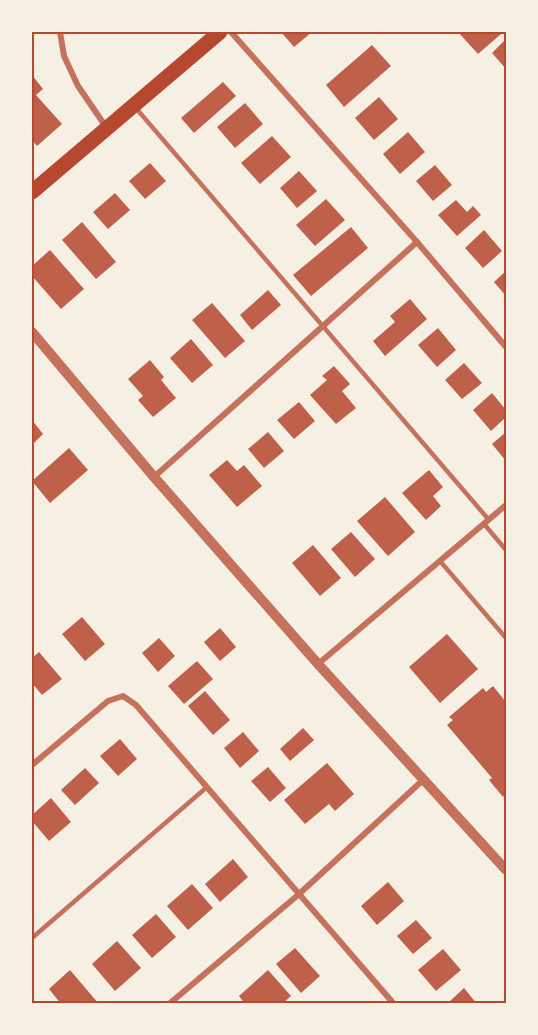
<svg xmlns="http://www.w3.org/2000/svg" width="538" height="1035" font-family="Inter,sans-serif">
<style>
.building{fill:#bf614a}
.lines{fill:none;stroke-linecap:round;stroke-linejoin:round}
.service{stroke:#c5725c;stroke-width:4.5}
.minor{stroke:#c5725c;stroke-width:6}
.tertiary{stroke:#c5725c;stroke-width:10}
.primary{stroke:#b5482f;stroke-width:15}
.neatline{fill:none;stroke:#b5482f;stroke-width:2}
</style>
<rect width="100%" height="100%" fill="#f6efe4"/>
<g class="building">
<polygon points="281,32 312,32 294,47"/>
<polygon points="458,32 499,32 501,34 478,54"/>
<polygon points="506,39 506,69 492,53"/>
<polygon points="372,45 391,66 344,107 326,85"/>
<polygon points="32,75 43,89 36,95 62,124 37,146 32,140"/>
<polygon points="223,82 236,96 194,133 181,118"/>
<polygon points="379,97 398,119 374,140 355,118"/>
<polygon points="245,103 263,124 235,148 217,127"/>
<polygon points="408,132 425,152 400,174 383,154"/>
<polygon points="272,136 291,157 260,184 241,163"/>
<polygon points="150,163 166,181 145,199 129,181"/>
<polygon points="435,165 452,185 433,201 416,181"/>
<polygon points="299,171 317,191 297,208 280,188"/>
<polygon points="115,193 130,210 108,229 93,212"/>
<polygon points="326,199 345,220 315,246 296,225"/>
<polygon points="456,200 467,212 473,206 481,215 457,236 438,215"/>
<polygon points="82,222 116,262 96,279 62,240"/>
<polygon points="351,227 368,248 311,296 293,275"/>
<polygon points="484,230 502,251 483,268 465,248"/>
<polygon points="50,250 84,289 61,309 32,276 32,266"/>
<polygon points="506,271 506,296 494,282"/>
<polygon points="268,290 281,305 252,330 240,315"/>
<polygon points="410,299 427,319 385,356 373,341 395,322 390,316"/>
<polygon points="212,303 245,341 225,358 192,320"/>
<polygon points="438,328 456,350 437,367 418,345"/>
<polygon points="191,339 213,365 192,383 170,358"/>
<polygon points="150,360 164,377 161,380 176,398 153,417 138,400 143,396 128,379"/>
<polygon points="464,363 482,383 462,399 445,380"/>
<polygon points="334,366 350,384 342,391 356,408 336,424 310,395 327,380 322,376"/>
<polygon points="492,393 506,410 506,417 491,431 473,410"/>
<polygon points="299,402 315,421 294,439 277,420"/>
<polygon points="32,420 43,434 32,445"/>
<polygon points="268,432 284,451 264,468 248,449"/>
<polygon points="506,432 506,461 492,444"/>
<polygon points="69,448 88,470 50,503 32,481"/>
<polygon points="227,460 237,471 244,465 262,486 237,507 209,475"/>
<polygon points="429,470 443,487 433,496 441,506 426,520 402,493"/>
<polygon points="385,497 415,532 388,556 357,521"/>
<polygon points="351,532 375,559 355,577 331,549"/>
<polygon points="313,545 341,578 320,596 292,563"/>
<polygon points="82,617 105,644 85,661 62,634"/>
<polygon points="220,628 236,647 220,661 204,642"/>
<polygon points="447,634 478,669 440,703 409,667"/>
<polygon points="159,638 175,656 158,672 142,653"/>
<polygon points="39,652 62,679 42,695 32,683 32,658"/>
<polygon points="197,661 213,679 184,704 168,686"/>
<polygon points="493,686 506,702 506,793 503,797 489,780 492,778 447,725 453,720 449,717 483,688 486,692"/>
<polygon points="205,691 230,720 213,735 188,706"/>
<polygon points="303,728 314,740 290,761 280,749"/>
<polygon points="243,732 259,751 240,768 224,748"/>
<polygon points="120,739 137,759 118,776 100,756"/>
<polygon points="327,763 354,794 335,811 329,804 305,824 284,800"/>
<polygon points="268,767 286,788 270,802 251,781"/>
<polygon points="85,768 99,783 75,805 61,790"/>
<polygon points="51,798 71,822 49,841 32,821 32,815"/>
<polygon points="233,859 248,877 220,902 205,884"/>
<polygon points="388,882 404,901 377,925 361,906"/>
<polygon points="192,884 213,908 188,930 167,906"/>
<polygon points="156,914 176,937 152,958 132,935"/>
<polygon points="416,920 432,938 413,954 397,936"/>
<polygon points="117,941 141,968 115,991 92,964"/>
<polygon points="295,948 320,976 301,993 276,964"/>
<polygon points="443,949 461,970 436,991 418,970"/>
<polygon points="70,970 99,1004 61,1004 49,989"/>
<polygon points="268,970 291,996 282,1004 245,1004 239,996"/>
<polygon points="464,988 477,1004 447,1004"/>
</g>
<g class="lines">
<g class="service">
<polyline points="135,107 489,520"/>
<polyline points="484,524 506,550"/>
<polyline points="440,561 506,638"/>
<polyline points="32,938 207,787"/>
</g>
<g class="minor">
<polyline points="60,32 64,56 78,86 106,127"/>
<polyline points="231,32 417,242 506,347"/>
<polyline points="154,477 417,242"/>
<polyline points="318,664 506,505"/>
<polyline points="32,765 108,701 123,696 136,705 394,1004"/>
<polyline points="169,1004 298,895 423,780"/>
</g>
<polyline class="tertiary" points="32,332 154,477 318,664 506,870"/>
<polyline class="primary" points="32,192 220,32"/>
</g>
<rect width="538" height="1035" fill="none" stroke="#f6efe4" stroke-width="66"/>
<rect x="33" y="33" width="472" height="969" class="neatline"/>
</svg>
